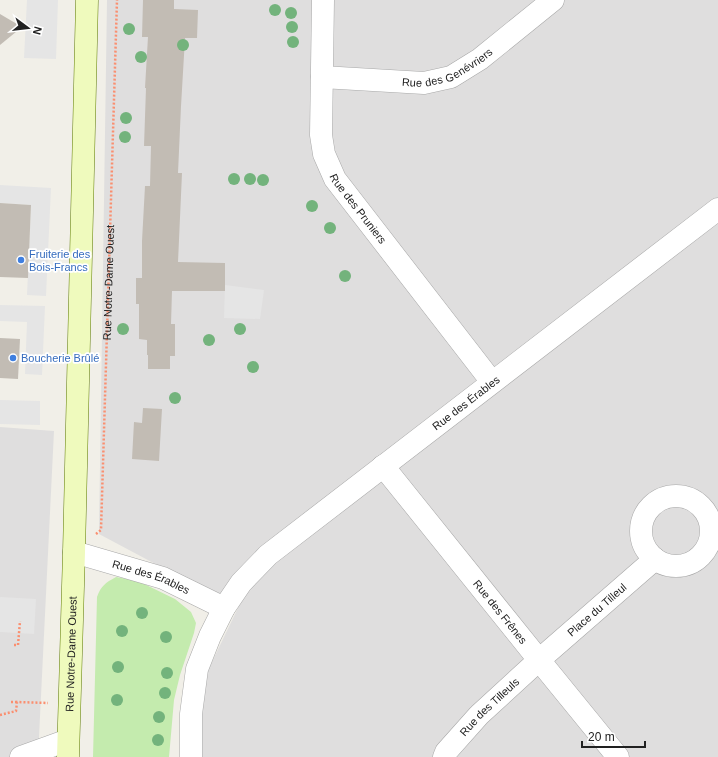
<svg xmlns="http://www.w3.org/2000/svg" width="718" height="757" font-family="Helvetica,sans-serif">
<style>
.residential{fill:#dfdede}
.grass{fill:#c4ebae}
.parking{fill:#e5e5e5}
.building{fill:#c2bcb4}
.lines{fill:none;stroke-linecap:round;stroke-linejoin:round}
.street-casing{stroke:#a8a8a8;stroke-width:23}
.secondary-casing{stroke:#5f7b05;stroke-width:23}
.path{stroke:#fa8f70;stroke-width:2.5;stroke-dasharray:2 2;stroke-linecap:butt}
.street{stroke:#fff;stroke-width:22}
.secondary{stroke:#effabd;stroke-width:22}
.tree{fill:#73b37c}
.shop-dot{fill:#3f7fe0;stroke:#fff;stroke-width:1.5}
.labels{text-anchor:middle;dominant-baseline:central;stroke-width:3.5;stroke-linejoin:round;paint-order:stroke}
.street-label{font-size:11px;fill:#212121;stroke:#fff}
.shop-label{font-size:11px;fill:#366cbe;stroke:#fff;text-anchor:start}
</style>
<rect width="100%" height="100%" fill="#f1efe8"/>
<g class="residential">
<polygon points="107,0 718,0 718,757 196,757 197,709 209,668 238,608 99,534"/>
<polygon points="0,427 54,431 38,757 0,757"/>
</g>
<path class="grass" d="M116,577L138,581L175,599L191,612L196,623L194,633L180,675L174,700L169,757H93L97,597C101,586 105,583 116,577Z"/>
<g class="parking">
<polygon points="27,0 58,0 56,59 24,58"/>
<polygon points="0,185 51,188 46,296 27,295 31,205 0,203"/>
<polygon points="225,285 264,290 260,319 224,318"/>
<polygon points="0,305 45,306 42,375 25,374 27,322 0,321"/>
<polygon points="0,400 40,401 40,425 0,424"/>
<polygon points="0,597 36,599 34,634 0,632"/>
</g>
<g class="building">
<polygon points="143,0 174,0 174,9 198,10 197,38 185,38 181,106 178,173 182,173 178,262 225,263 225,291 172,291 171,324 175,324 175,356 170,356 170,369 148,369 148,355 147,355 147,340 139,339 139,304 136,304 136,278 142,278 142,241 145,186 150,186 151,146 144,146 146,88 145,88 148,37 142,37"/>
<polygon points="0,14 22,27 0,45"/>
<polygon points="0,203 31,205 28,278 0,277"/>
<polygon points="0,338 20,339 18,379 0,378"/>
<polygon points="143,408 162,409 159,461 132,459 134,422 142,423"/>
</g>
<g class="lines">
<defs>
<g id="street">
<path id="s2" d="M323,0L321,135L324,154L335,179L492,382"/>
<path id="s3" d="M322,77L424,83L451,77L480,59L553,0"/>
<path id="s4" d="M383,466L539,660L618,757"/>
<circle cx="676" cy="531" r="35"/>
<path id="s5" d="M74,552L163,578L224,608"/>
<polyline points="21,757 68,740"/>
<path id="s6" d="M191,757V714L197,669L210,636L224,608L241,583L268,555L718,209"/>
<path id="s7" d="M444,757L446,752L479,715L539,660L655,559"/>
</g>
<g id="secondary">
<path id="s8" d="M68,757L74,552L87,0"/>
</g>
</defs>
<use href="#street" class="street-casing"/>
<use href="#secondary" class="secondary-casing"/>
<g class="path">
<path id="s1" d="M96,534L101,530L117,0"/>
<polyline points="14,645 18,645 20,621"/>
<polyline points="11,702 17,702"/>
<polyline points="0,715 16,711 17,702 48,703"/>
</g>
<use href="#street" class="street"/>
<use href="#secondary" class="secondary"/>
</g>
<g class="tree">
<circle cx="275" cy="10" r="6"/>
<circle cx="291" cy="13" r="6"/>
<circle cx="292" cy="27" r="6"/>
<circle cx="129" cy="29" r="6"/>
<circle cx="293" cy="42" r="6"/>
<circle cx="183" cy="45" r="6"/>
<circle cx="141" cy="57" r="6"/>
<circle cx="126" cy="118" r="6"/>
<circle cx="125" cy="137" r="6"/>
<circle cx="234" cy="179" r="6"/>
<circle cx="250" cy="179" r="6"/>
<circle cx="263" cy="180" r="6"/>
<circle cx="312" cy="206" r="6"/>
<circle cx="330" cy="228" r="6"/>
<circle cx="345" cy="276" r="6"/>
<circle cx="123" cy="329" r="6"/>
<circle cx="240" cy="329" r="6"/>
<circle cx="209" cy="340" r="6"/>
<circle cx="253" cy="367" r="6"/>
<circle cx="175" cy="398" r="6"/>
<circle cx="142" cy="613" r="6"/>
<circle cx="122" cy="631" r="6"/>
<circle cx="166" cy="637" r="6"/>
<circle cx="118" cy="667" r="6"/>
<circle cx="167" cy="673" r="6"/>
<circle cx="165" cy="693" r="6"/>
<circle cx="117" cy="700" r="6"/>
<circle cx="159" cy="717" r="6"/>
<circle cx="158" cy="740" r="6"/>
</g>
<g class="shop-dot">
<circle cx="21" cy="260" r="4"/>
<circle cx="13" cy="358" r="4"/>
</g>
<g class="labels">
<g class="street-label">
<text stroke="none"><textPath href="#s3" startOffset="129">Rue des Genévriers</textPath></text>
<text stroke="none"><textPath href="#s2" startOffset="219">Rue des Pruniers</textPath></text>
<text stroke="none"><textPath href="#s1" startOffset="254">Rue Notre-Dame Ouest</textPath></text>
<text stroke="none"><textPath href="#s6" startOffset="474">Rue des Érables</textPath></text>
<text stroke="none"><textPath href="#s5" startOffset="81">Rue des Érables</textPath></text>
<text stroke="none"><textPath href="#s7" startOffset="213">Place du Tilleul</textPath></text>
<text stroke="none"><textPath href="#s4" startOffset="187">Rue des Frênes</textPath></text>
<text stroke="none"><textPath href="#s8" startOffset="103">Rue Notre-Dame Ouest</textPath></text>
<text stroke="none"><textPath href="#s7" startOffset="68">Rue des Tilleuls</textPath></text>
</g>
<g class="shop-label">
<text x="29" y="254">Fruiterie des<tspan x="29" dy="13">Bois-Francs</tspan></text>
<text x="21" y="358">Boucherie Brûlé</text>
</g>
</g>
<g transform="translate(28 28) rotate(105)" stroke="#ffffff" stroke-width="3" paint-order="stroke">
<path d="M0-3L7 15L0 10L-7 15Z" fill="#212121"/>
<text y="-6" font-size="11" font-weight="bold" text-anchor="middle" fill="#212121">N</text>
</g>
<path d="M582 741v6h63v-6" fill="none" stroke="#212121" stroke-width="2"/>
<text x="588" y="741" font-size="12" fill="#212121" stroke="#ffffff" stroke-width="3" paint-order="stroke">20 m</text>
</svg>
